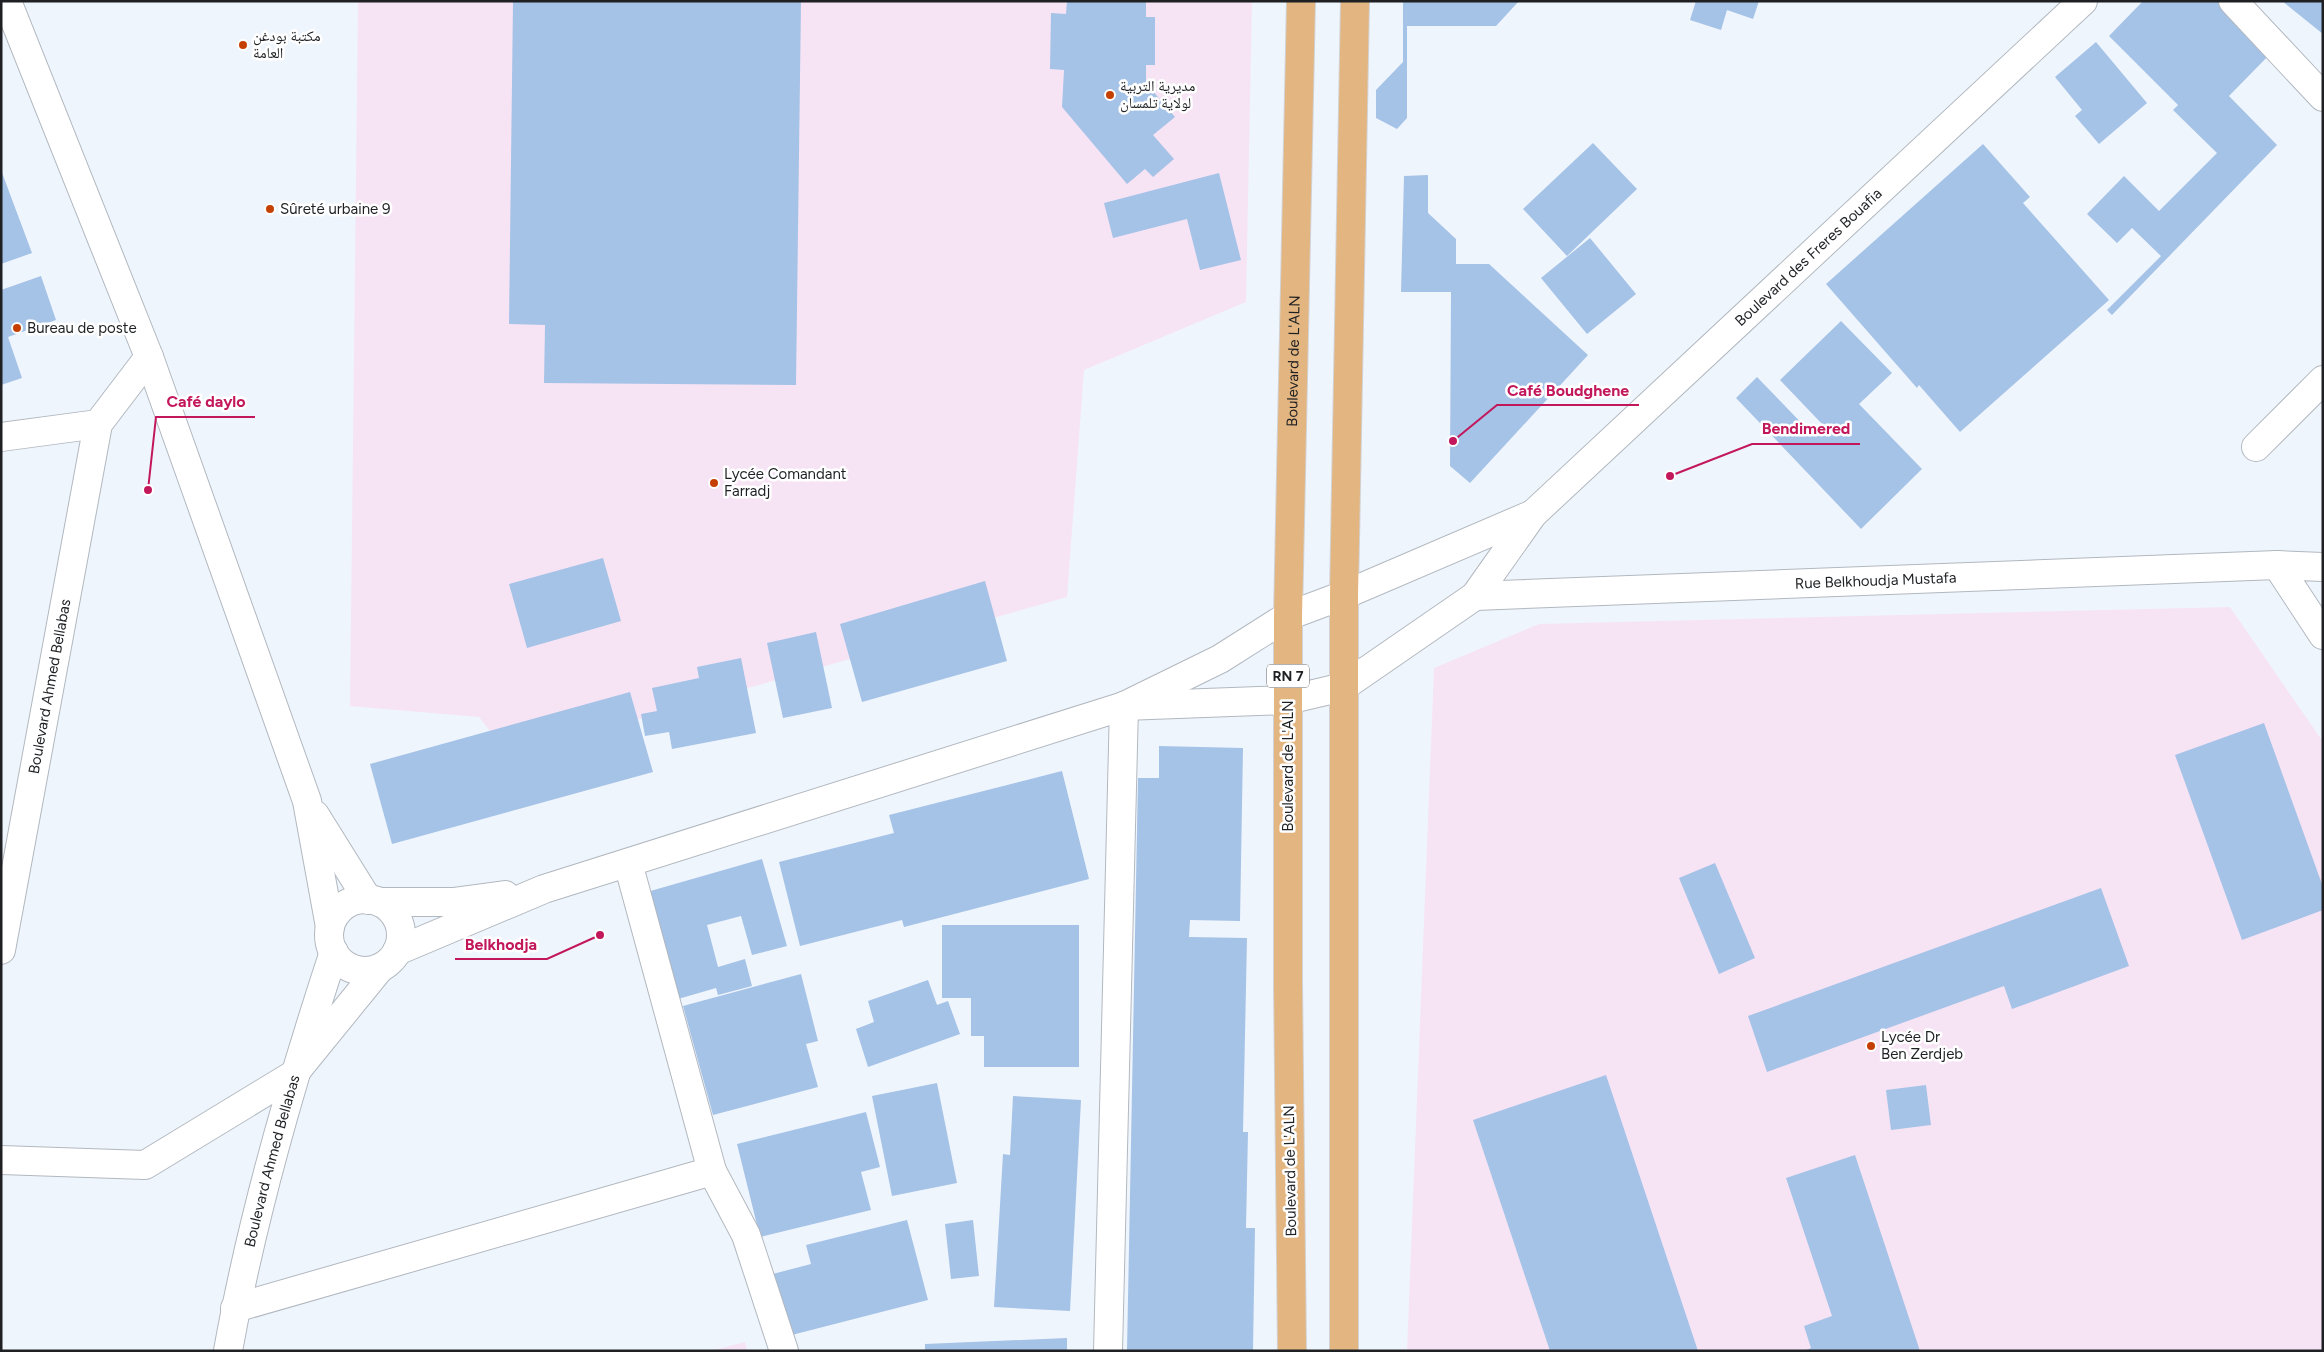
<svg xmlns="http://www.w3.org/2000/svg" width="2324" height="1352" font-family="Figtree,'Noto Naskh Arabic',sans-serif">
<style>
.education{fill:#f6e4f5}
.building{fill:#a5c2e7}
.lines{fill:none;stroke-linecap:round;stroke-linejoin:round}
.street-casing{stroke:#b2b8bf;stroke-width:30}
.primary-casing{stroke:#d2d2d3;stroke-width:30}
.street{stroke:#fff;stroke-width:28}
.primary{stroke:#e3b580;stroke-width:28}
.poi-dot{fill:#c53f00;stroke:#fff;stroke-width:2}
.labels{text-anchor:middle;dominant-baseline:central;stroke-width:5;stroke-linejoin:round;paint-order:stroke}
.shield{fill:#fff;stroke:#626365;stroke-width:1}
.shield-label{font-size:14px;font-weight:bold;fill:#1e2023}
.poi-label{font-size:15px;fill:#1e2023;stroke:#fff;text-anchor:start}
.street-label{font-size:15px;fill:#1e2023;stroke:#fff}
.leader{fill:none;stroke:#c2185b;stroke-width:2}
.callout-dot{fill:#c2185b;stroke:#fff;stroke-width:2}
.callout-label{font-size:16px;text-anchor:middle;font-weight:bold;fill:#c2185b;stroke:#fff;stroke-width:5;stroke-linejoin:round;paint-order:stroke}
</style>
<rect width="100%" height="100%" fill="#eff5fd"/>
<g class="education">
<polygon points="358,1 1252,1 1246,302 1084,370 1067,597 510,756 479,717 350,706"/>
<polygon points="2230,607 2323,742 2323,1351 1407,1351 1434,668 1539,624"/>
<polygon points="745,1342 747,1351 711,1351"/>
</g>
<g class="building">
<polygon points="513,1 801,1 796,385 544,383 545,325 509,324"/>
<polygon points="1067,1 1146,1 1146,17 1155,17 1155,65 1146,65 1146,83 1175,117 1153,135 1174,159 1153,177 1145,169 1127,184 1062,107 1064,70 1050,69 1051,13 1066,14"/>
<polygon points="1403,1 1519,1 1496,26 1407,26 1407,118 1397,129 1376,118 1376,90 1403,62"/>
<polygon points="1696,1 1759,1 1753,19 1727,10 1721,30 1690,20"/>
<polygon points="2143,1 2225,1 2274,50 2229,96 2277,145 2112,315 2107,310 2161,256 2132,228 2117,243 2087,214 2124,176 2159,211 2217,153 2173,110 2178,105 2109,36"/>
<polygon points="2282,1 2323,1 2323,34"/>
<polygon points="2096,42 2147,103 2099,144 2075,116 2082,110 2055,77"/>
<polygon points="1593,143 1637,189 1567,256 1523,209"/>
<polygon points="1983,144 2030,197 2023,203 2109,300 1960,432 1919,385 1917,388 1826,284"/>
<polygon points="1,170 32,253 1,264"/>
<polygon points="1219,173 1241,260 1200,270 1187,219 1113,238 1104,203"/>
<polygon points="1428,175 1428,213 1456,239 1456,264 1489,264 1588,355 1470,483 1450,466 1451,292 1401,292 1404,176"/>
<polygon points="1590,238 1636,294 1587,334 1541,278"/>
<polygon points="41,276 56,320 8,337 22,378 1,385 1,290"/>
<polygon points="1841,321 1892,373 1859,404 1922,469 1861,529 1736,398 1757,377 1813,435 1823,425 1780,380"/>
<polygon points="603,558 621,621 527,648 509,584"/>
<polygon points="985,581 1007,661 862,702 840,624"/>
<polygon points="816,632 832,708 783,718 767,643"/>
<polygon points="741,658 756,733 672,749 669,732 645,736 641,714 657,711 652,688 699,678 697,667"/>
<polygon points="630,692 653,772 392,844 370,764"/>
<polygon points="2264,723 2323,887 2323,910 2242,940 2175,755"/>
<polygon points="1159,746 1243,748 1240,921 1190,920 1189,937 1247,938 1243,1132 1248,1132 1246,1228 1255,1228 1253,1351 1127,1351 1138,778 1159,778"/>
<polygon points="1062,771 1089,879 904,927 902,920 800,946 779,862 894,833 889,815"/>
<polygon points="762,859 787,946 752,955 741,916 707,925 718,967 745,959 752,986 718,995 716,988 678,999 647,892"/>
<polygon points="1715,863 1755,958 1719,974 1679,878"/>
<polygon points="2101,888 2129,966 2012,1009 2004,986 1767,1072 1748,1016"/>
<polygon points="942,925 1079,925 1079,1067 984,1067 984,1036 971,1036 971,998 942,998"/>
<polygon points="801,974 818,1041 806,1044 818,1087 713,1115 683,1006"/>
<polygon points="928,980 937,1005 948,1001 960,1034 868,1067 856,1029 874,1022 868,1001"/>
<polygon points="1606,1075 1698,1351 1550,1351 1473,1120"/>
<polygon points="937,1083 957,1183 892,1196 872,1096"/>
<polygon points="1926,1085 1931,1125 1891,1130 1886,1090"/>
<polygon points="1013,1096 1081,1100 1070,1311 994,1307 1003,1154 1010,1155"/>
<polygon points="866,1112 880,1167 861,1172 871,1210 760,1237 737,1144"/>
<polygon points="1855,1155 1920,1351 1804,1351 1811,1348 1804,1326 1832,1316 1786,1178"/>
<polygon points="907,1220 928,1300 784,1337 769,1275 811,1264 806,1245"/>
<polygon points="973,1220 979,1276 951,1279 945,1224"/>
<polygon points="1067,1338 1067,1351 925,1351 925,1344"/>
</g>
<g class="lines">
<defs>
<g id="street">
<polyline points="7,1 149,357 307,801 330,927"/>
<polyline points="2233,1 2323,97"/>
<polyline points="1,437 98,424"/>
<polyline points="2256,447 2323,380"/>
<polyline points="2323,567 2277,565 2323,635"/>
<path id="s1" d="M1475,596L2277,565"/>
<path id="s2" d="M1124,706L1288,700L1343,687L1475,596L1533,514L2083,1"/>
<polyline points="315,815 368,900"/>
<circle cx="365" cy="935" r="36"/>
<polyline points="379,902 453,902 505,895"/>
<path id="s3" d="M1,950L98,424L149,357"/>
<polyline points="397,951 544,889 1124,706 1220,659 1288,616 1344,595 1533,514"/>
<polyline points="1,1160 145,1165 293,1075 380,968"/>
<polyline points="712,1171 746,1235 784,1351"/>
<polyline points="235,1308 712,1171 628,863"/>
<path id="s4" d="M228,1351C252,1216 291,1082 334,952"/>
<polyline points="1108,1351 1124,706"/>
</g>
<g id="primary">
<path id="s5" d="M1292,1351L1288,983V616L1301,1"/>
<polyline points="1344,1351 1344,595 1355,1"/>
</g>
</defs>
<use href="#street" class="street-casing"/>
<use href="#primary" class="primary-casing"/>
<use href="#street" class="street"/>
<use href="#primary" class="primary"/>
</g>
<g class="poi-dot">
<circle cx="243" cy="45" r="5"/>
<circle cx="1110" cy="95" r="5"/>
<circle cx="270" cy="209" r="5"/>
<circle cx="17" cy="328" r="5"/>
<circle cx="714" cy="483" r="5"/>
<circle cx="1871" cy="1046" r="5"/>
</g>
<g class="labels">
<rect class="shield" x="1267" y="664.5" width="42" height="23" rx="4"/>
<g class="shield-label">
<text x="1288" y="676">RN 7</text>
</g>
<g class="poi-label">
<text x="253" y="36">مكتبة بودغن<tspan x="253" dy="17">العامة</tspan></text>
<text x="1120" y="86">مديرية التربية<tspan x="1120" dy="17">لولاية تلمسان</tspan></text>
<text x="280" y="209">Sûreté urbaine 9</text>
<text x="27" y="328">Bureau de poste</text>
<text x="724" y="474">Lycée Comandant<tspan x="724" dy="17">Farradj</tspan></text>
<text x="1881" y="1037">Lycée Dr<tspan x="1881" dy="17">Ben Zerdjeb</tspan></text>
</g>
<g class="street-label">
<text stroke="none"><textPath href="#s2" startOffset="858">Boulevard des Freres Bouafia</textPath></text>
<text stroke="none"><textPath href="#s5" startOffset="990">Boulevard de L'ALN</textPath></text>
<text stroke="none"><textPath href="#s1" startOffset="401">Rue Belkhoudja Mustafa</textPath></text>
<text stroke="none"><textPath href="#s3" startOffset="268">Boulevard Ahmed Bellabas</textPath></text>
<text transform="translate(1288 766) rotate(-90)">Boulevard de L'ALN</text>
<text stroke="none"><textPath href="#s4" startOffset="195">Boulevard Ahmed Bellabas</textPath></text>
<text transform="translate(1290 1171) rotate(-91)">Boulevard de L'ALN</text>
</g>
</g>
<path class="leader" d="M1453 441L1497 405H1639M148 490L156 417H255M1670 476L1752 444H1860M600 935L547 959H455"/>
<g class="callout-dot">
<circle cx="1453" cy="441" r="5"/>
<circle cx="148" cy="490" r="5"/>
<circle cx="1670" cy="476" r="5"/>
<circle cx="600" cy="935" r="5"/>
</g>
<g class="callout-label">
<text x="1568" y="396">Café Boudghene</text>
<text x="206" y="407">Café daylo</text>
<text x="1806" y="434">Bendimered</text>
<text x="501" y="950">Belkhodja</text>
</g>
<rect width="2324" height="1352" fill="none" stroke="#1e2023" stroke-width="5"/>
</svg>
